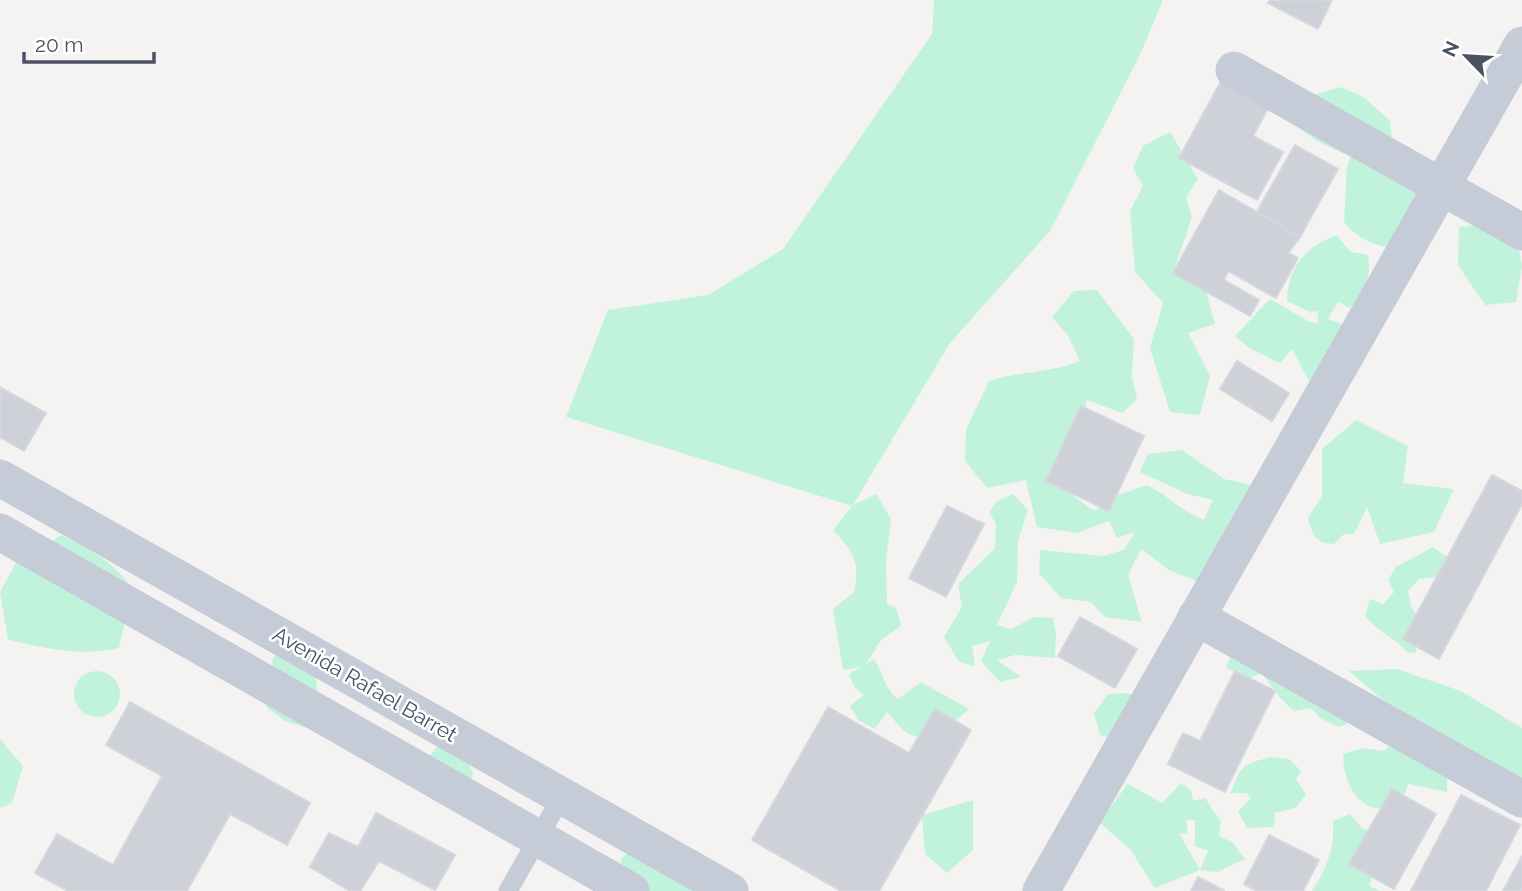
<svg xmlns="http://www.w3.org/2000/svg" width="1522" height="891" font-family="Raleway,sans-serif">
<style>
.green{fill:#c1f2dc;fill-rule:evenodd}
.building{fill:#ced1d8;stroke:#d6d7de;stroke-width:2}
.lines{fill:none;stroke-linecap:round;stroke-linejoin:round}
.service{stroke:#c6ccd7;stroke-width:19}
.minor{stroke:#c6ccd7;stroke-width:37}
.labels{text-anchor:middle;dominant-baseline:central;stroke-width:5;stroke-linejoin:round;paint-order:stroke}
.street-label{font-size:21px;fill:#495261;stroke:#fff}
</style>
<rect width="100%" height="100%" fill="#f5f3f2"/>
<g class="green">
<path d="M934,0H1163L1139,57L1050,231L950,343L853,505L876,494L891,519L886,561L887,604L896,608L901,626L881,640L866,664L874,659C883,673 885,689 898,699L921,682L969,709C954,722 927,748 906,732C899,727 893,718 887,712L875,729L859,721L850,706L864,695L854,687L849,674L861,667L843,670L833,609L854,592C860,560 854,554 833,530L852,506L566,417L608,310L708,295L783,249L932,34Z"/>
<path d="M1341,87L1365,98L1390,121L1395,171L1429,196L1404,249C1378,247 1362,243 1344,222L1347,166L1351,156C1326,147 1307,137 1288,118L1306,97Z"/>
<polygon points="1170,132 1198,179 1186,197 1192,217 1173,273 1206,291 1215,324 1188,333 1210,376 1200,415 1170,412 1150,348 1163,303 1135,272 1130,211 1143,186 1133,168 1143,146"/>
<polygon points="1488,224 1519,249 1522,266 1516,302 1485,305 1458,265 1459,227"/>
<path d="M1336,235L1351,252L1368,255C1371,277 1367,293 1350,308L1338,302L1328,319L1345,325L1339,373L1309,381L1292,349L1280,363L1249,348L1235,336L1270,299L1310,322L1319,323L1317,311L1310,312L1287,301C1288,266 1305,248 1336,235Z"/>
<path d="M1097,290L1134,339L1132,376L1137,399L1122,413L1087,400L1067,491L1094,511L1115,496L1147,485C1169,496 1181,511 1204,520L1213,500L1187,494L1140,472L1148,454L1182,450L1224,479L1261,487L1216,589L1169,570L1141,549L1128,575L1142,622L1105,617L1091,602L1061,598L1039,573L1040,550L1103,556L1124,550L1135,532L1117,538L1109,521L1077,533L1037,527L1026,480L987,488L965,461L966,430L989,381C1019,371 1051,373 1080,361L1067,334L1052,317L1074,291Z"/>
<path d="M1356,420L1408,446L1403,483L1454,489L1434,532L1380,544L1367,507L1354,534H1344L1334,544C1315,543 1313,536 1308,518L1322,496V449Z"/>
<polygon points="1013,494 1028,510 1018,541 1017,582 997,625 1011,629 1034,617 1053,618 1056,633 1055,658 1015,655 997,660 1021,677 1000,682 981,661 990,641 972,646 975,666 959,662 944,637 962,607 958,584 995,548 996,524 989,512 997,501"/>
<path d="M61,535C89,548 113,562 132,587L119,648C81,657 46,648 8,640L0,592L23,550L44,547Z"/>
<path d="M1433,547L1447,557L1449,575L1419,579L1408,591L1411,607L1424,625L1417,637L1416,653L1407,652C1394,637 1377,631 1365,616L1370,599L1383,604L1394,592L1388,580L1396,567Z"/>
<polygon points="1232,652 1362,717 1339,727 1320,718 1311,708 1294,711 1280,698 1262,673 1249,678 1226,668"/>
<polygon points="286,655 315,670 320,711 307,728 285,721 266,707 276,683 271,667 274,656"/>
<path d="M1396,669L1461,691L1522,728V794L1447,774V792L1408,784L1400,809C1392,808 1379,810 1371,807C1350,798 1343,774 1343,754L1363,748L1384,751L1411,724L1349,671Z"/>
<circle cx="97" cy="694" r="23"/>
<polygon points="1128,693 1144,703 1124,742 1100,735 1094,713 1108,694"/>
<polygon points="0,739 23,766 12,803 0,808"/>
<polygon points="443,740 468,761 473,774 466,790 422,765"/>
<path d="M1271,757L1289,759L1301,771L1296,779L1306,795L1295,808L1275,813L1274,827L1247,828L1238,812L1251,798L1246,793H1231C1240,766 1243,764 1271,757Z"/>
<path d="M1181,783L1191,790L1193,801L1205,798L1221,822L1219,836L1232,842L1245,859L1217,872L1200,870L1155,888L1130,849L1099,822L1128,784L1162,803ZM1186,820H1195V846L1208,851L1200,870L1179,833L1188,834Z"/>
<polygon points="973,800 973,850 947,873 925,854 922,815"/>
<path d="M1350,814L1362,828L1376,836L1377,860L1369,886L1380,891H1312C1327,869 1335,847 1333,821Z"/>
<polygon points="634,847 695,891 624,891 619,885 621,859"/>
</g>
<g class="building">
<polygon points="1270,0 1332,0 1318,29 1268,3"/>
<polygon points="1224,76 1271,103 1253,136 1283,152 1257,200 1179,158"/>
<polygon points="1295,145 1338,169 1300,237 1256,213"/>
<polygon points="1219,190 1300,237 1288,253 1298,258 1276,298 1228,271 1224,280 1259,300 1250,316 1173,273"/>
<polygon points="1237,361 1289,393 1272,421 1220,389"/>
<polygon points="0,387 46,413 24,451 0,437"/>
<polygon points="1081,406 1144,436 1109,511 1046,481"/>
<polygon points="1492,475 1522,491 1522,504 1439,659 1403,639"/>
<polygon points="947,506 984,524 946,597 909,578"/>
<polygon points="1080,617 1137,649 1115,688 1058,656"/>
<polygon points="1235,671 1275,691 1225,792 1168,764 1183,733 1200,741"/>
<polygon points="130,702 310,803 287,845 230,814 187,891 68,891 35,873 57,834 113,865 162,776 106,745"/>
<polygon points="828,707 909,753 935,709 971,730 879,891 841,891 752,840"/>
<polygon points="1392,789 1436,814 1394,889 1349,864"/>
<polygon points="1461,795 1520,825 1486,891 1411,891"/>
<polygon points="376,813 455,855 435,890 379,861 360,891 350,891 310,867 329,833 358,847"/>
<polygon points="1269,835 1319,860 1303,891 1257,891 1244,884"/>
<polygon points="1522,856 1522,891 1503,891"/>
<polygon points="1198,877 1225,891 1191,891"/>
</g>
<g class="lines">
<polyline class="service" points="508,891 562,796"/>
<g class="minor">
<polyline points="1234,70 1522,232"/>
<polyline points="0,478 730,891"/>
<polyline points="0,532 631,891"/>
<polyline points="1196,617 1522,799"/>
<polyline points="1041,891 1522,45"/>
</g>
</g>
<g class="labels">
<g class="street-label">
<text transform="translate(365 684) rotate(30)">Avenida Rafael Barret</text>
</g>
</g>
<g transform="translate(1466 56) rotate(295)" stroke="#ffffff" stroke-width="5" paint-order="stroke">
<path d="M0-5L12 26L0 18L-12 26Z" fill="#495261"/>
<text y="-10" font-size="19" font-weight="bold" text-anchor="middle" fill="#495261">N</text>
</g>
<path d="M24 52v10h130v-10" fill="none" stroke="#495261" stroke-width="3.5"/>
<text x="35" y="52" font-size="21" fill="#495261" stroke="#ffffff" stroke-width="5" paint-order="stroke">20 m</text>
</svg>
